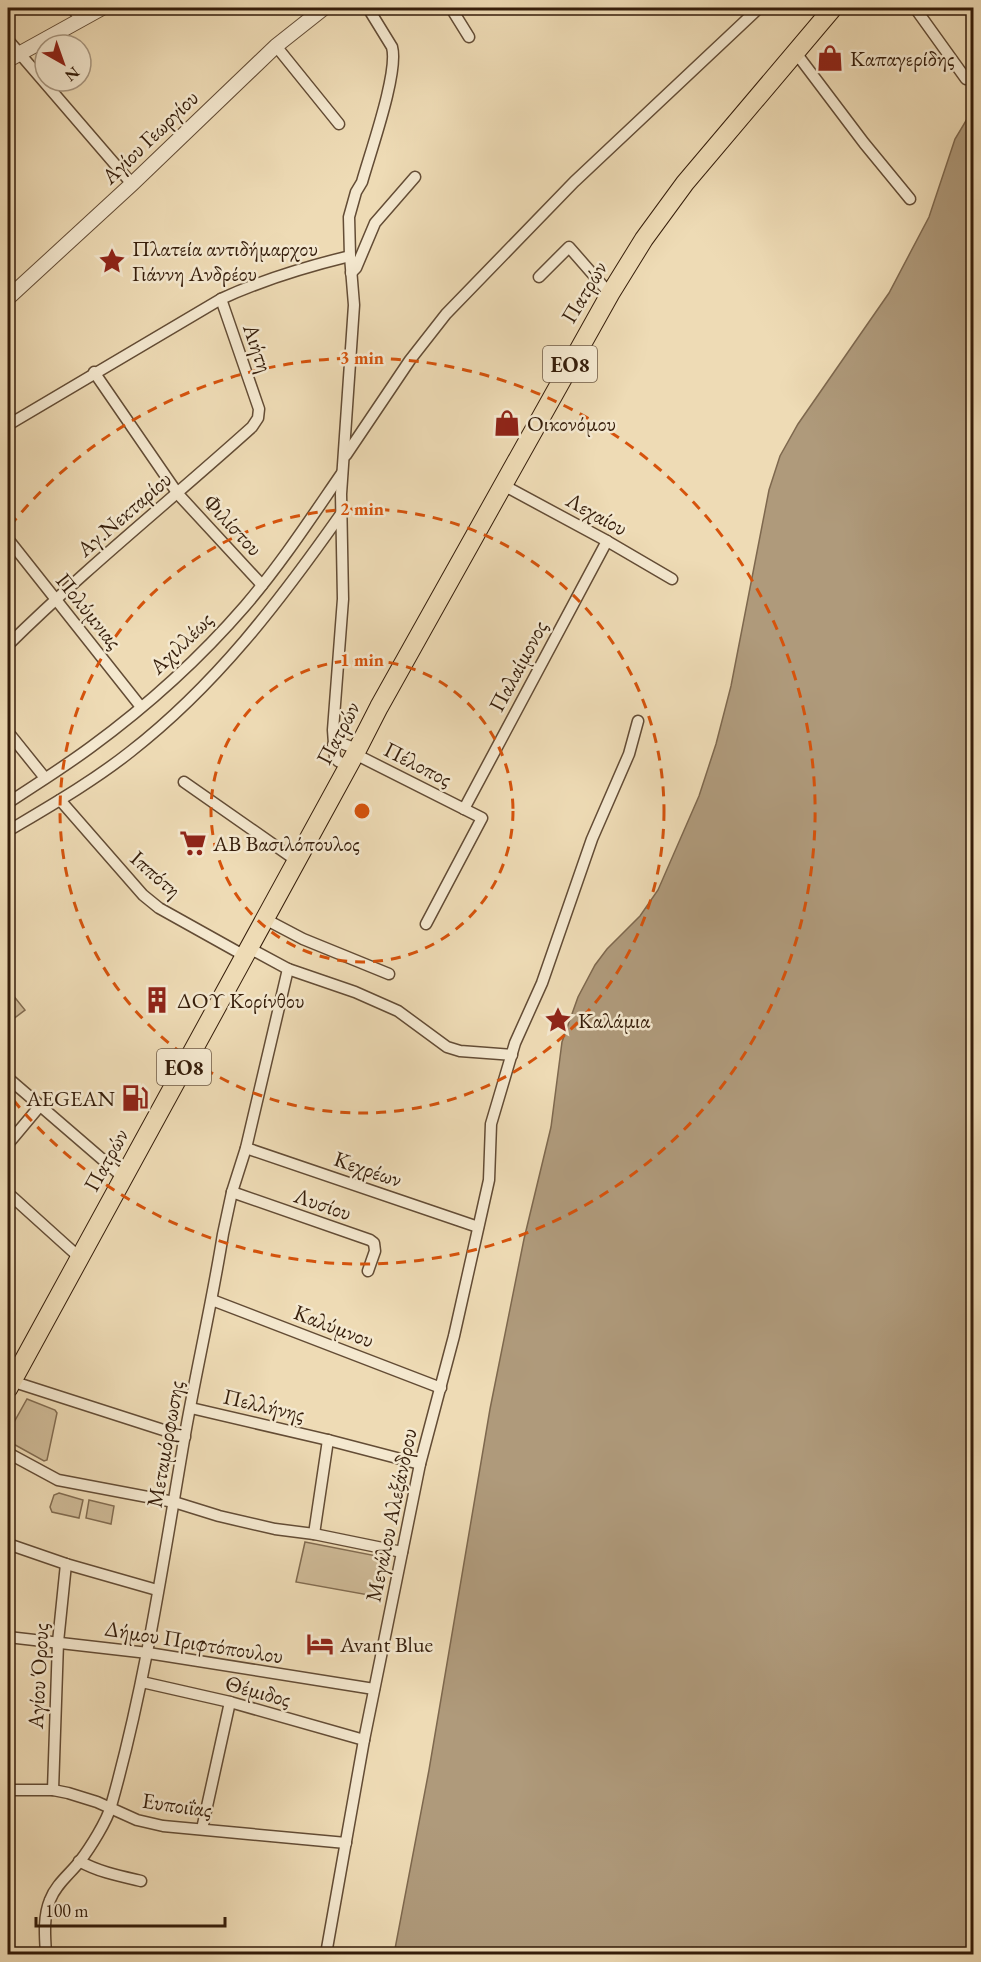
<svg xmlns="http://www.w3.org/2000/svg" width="981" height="1962" font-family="'EB Garamond',serif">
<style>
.green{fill:#cfbb98;stroke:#826c51;stroke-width:1.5}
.water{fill:#af9a7b;stroke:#7e684e;stroke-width:1.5}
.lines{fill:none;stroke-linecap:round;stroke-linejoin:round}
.minor-casing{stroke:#634c35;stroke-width:13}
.tertiary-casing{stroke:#634c35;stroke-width:16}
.primary-casing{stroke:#351d0a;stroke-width:20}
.minor{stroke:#f4e8cf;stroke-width:10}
.tertiary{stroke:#f4e8cf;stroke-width:14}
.primary{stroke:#eedbb5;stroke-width:18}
.ring{fill:none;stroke:#d6530c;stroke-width:3;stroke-dasharray:10 8}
.labels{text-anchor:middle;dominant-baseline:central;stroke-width:5;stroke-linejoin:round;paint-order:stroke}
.shield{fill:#f4e8cf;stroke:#6e5a45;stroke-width:1.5}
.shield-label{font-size:21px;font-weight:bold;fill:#351d0a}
.poi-label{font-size:22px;fill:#351d0a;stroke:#f4e8cf;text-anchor:start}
.street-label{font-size:22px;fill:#351d0a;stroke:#f4e8cf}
.centre{fill:#d6530c;stroke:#f4e8cf;stroke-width:3}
.ring-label{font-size:18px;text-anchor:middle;font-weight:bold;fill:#d6530c;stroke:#f4e8cf;stroke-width:5;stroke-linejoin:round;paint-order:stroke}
</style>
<rect width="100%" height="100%" fill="#eedbb5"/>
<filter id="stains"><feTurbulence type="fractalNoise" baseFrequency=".00333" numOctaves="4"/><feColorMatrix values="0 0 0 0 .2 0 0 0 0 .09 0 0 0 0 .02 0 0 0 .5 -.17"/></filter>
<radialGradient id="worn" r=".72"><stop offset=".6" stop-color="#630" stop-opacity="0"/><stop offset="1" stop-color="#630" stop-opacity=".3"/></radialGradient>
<g class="green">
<polygon points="8,989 25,1010 8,1023"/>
<polygon points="27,1399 55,1410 57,1413 47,1460 44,1461 8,1441 8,1433"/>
<polygon points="59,1493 83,1500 79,1518 52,1512 50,1507 54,1495"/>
<polygon points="89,1500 114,1506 111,1524 86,1518"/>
<polygon points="305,1542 382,1557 374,1596 296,1582"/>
</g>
<polygon class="water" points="973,109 973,1954 394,1954 429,1770 490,1409 524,1239 551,1127 562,1042 578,997 595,965 607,949 640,916 658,890 699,796 716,744 731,686 769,490 780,456 798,424 889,293 929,217 955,139"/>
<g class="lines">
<defs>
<g id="minor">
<polyline points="72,8 80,18"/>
<polyline points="451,8 469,37"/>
<polyline points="915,8 966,79"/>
<polyline points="8,40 132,184"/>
<polyline points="276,46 339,124"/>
<polyline points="796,53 864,143 910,199"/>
<polyline points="351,273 356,268 375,223 415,177"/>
<polyline points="539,277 569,247 610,294"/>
<polyline points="94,372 178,494 262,585"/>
<path d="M8,425L221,299C262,280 305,267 350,256"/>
<polyline points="346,455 410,360 446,314 574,182 759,8"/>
<polyline points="503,485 607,541 672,579"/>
<polyline points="8,539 141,707"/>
<path d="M8,645C85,569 171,500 252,427L258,418L259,409L221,299"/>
<polyline points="8,732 45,778"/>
<polyline points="333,745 341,743 357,749"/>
<polyline points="355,754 482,818 426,924"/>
<path d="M348,766L338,761L335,758L333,730L343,599L341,494L354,305L350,256L349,217L356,192L362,182C370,153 399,72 392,47L368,8"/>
<polyline points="184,782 297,861"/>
<polyline points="60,800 143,895 159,908 245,956"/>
<path d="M8,803C35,785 64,767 91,747C147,706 200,658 245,606C281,564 311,518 342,473"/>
<polyline points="464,809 607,541"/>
<path d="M8,831C50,806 92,782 130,752C216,685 279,602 341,514"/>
<polyline points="265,919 303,939 389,974"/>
<polyline points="288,969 355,992 398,1011 447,1047 460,1051 512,1055"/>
<polyline points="8,1078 124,1178"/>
<polyline points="8,1144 39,1107"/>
<polyline points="246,1148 478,1227"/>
<polyline points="232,1192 370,1240 374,1243 375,1251 368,1271"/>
<polyline points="8,1193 80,1258"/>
<polyline points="212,1300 441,1388"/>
<polyline points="8,1380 185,1437"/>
<polyline points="191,1408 328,1440 420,1464"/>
<polyline points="8,1453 58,1480 174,1502 219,1516 275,1529 314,1534 402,1552"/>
<polyline points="314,1534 328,1440"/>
<polyline points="8,1544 66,1564 157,1590"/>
<polyline points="8,1637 148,1653 374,1689"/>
<polyline points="142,1682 230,1702 364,1740"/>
<polyline points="8,1790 53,1790 68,1793 97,1802 137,1820 163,1826 346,1843"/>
<polyline points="53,1790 58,1642 66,1564"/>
<polyline points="202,1829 230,1702"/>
<path d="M79,1861C99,1872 119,1876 141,1881"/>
<path d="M46,1954C45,1937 43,1917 50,1900C56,1884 70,1874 80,1861C90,1848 107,1821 111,1806C145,1686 163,1563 184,1440C196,1371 212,1303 223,1234L232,1192L246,1148L288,969L249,948"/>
<polyline points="326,1954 364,1740 420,1464 454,1336 489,1180 491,1124 515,1043 542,983 592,839 629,754 638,721"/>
</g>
<g id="tertiary">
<polyline points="8,60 102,8"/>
<polyline points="8,298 132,184 276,46 324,8"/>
</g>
<polyline id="primary" points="8,1389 355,754 379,707 610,294 644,239 685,183 833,8"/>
</defs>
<use href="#minor" class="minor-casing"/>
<use href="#tertiary" class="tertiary-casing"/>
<use href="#primary" class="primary-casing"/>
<use href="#minor" class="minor"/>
<use href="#tertiary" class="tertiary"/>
<use href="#primary" class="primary"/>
</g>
<g class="ring">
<circle cx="362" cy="811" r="151"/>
<circle cx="362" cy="811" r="302"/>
<path d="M10 526A453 453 0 1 1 10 1096"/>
</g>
<defs>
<symbol id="shop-bare" viewBox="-9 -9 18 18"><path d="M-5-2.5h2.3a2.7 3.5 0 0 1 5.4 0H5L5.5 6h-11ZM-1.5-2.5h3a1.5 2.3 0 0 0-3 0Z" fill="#8f2418" stroke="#f4e8cf" stroke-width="2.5" paint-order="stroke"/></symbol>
<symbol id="sight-bare" viewBox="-9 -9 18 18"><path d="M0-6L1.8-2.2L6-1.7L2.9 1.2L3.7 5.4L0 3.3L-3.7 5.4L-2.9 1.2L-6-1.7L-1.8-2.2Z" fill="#8f2418" stroke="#f4e8cf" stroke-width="2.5" paint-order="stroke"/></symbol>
<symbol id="supermarket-bare" viewBox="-9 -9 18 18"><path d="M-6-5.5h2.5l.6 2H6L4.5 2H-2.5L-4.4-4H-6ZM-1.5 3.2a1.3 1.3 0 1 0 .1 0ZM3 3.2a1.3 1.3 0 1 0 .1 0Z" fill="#8f2418" stroke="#f4e8cf" stroke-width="2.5" paint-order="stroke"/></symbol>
<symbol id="building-bare" viewBox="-9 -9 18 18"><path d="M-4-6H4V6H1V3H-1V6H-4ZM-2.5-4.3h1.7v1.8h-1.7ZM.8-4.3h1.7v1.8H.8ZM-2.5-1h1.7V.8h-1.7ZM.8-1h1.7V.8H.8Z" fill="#8f2418" stroke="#f4e8cf" stroke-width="2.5" paint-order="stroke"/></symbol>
<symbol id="fuel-bare" viewBox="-9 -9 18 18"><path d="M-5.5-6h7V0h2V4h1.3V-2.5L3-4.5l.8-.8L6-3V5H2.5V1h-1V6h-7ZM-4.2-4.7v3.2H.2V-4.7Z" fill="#8f2418" stroke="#f4e8cf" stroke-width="2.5" paint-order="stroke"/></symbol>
<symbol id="hotel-bare" viewBox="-9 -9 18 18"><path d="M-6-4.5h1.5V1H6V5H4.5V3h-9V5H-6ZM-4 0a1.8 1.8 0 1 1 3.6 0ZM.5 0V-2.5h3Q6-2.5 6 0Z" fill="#8f2418" stroke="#f4e8cf" stroke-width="2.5" paint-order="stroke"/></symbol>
</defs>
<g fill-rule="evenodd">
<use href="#shop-bare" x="811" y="39" width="38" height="38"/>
<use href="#sight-bare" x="93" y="242" width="38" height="38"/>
<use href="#shop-bare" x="488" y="404" width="38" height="38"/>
<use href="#supermarket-bare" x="174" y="824" width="38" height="38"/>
<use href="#building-bare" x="138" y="981" width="38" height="38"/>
<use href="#sight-bare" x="539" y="1001" width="38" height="38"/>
<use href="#fuel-bare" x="116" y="1079" width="38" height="38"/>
<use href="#hotel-bare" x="301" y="1625" width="38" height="38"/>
</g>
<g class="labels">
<g class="shield">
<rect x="543" y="346" width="54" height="36" rx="4.5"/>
<rect x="157" y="1049" width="54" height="36" rx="4.5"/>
</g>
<g class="shield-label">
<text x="570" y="364">ΕΟ8</text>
<text x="184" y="1067">ΕΟ8</text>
</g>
<g class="poi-label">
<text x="850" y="58">Καπαγερίδης</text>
<text x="132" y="248">Πλατεία αντιδήμαρχου<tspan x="132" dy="25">Γιάννη Ανδρέου</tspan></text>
<text x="527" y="423">Οικονόμου</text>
<text x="213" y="843">ΑΒ Βασιλόπουλος</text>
<text x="177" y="1000">ΔΟΥ Κορίνθου</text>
<text x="578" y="1020">Καλάμια</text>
<text x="115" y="1098" text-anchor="end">AEGEAN</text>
<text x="340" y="1644">Avant Blue</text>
</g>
<g class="street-label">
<text transform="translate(150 137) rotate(-44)">Αγίου Γεωργίου</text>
<text transform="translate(584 292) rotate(-59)">Πατρών</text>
<text transform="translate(258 348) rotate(71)">Αιήτη</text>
<text transform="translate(124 514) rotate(-41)">Αγ.Νεκταρίου</text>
<text transform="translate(597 514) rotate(29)">Λεχαίου</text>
<text transform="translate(233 525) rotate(47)">Φιλίστου</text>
<text transform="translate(89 611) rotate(51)">Πολύμνιας</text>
<text transform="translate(181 643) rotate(-44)">Αχιλλέως</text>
<text transform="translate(518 666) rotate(-62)">Παλαίμονος</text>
<text transform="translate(338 733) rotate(-62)">Πατρών</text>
<text transform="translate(418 764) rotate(27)">Πέλοπος</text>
<text transform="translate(156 874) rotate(41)">Ιππότη</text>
<text transform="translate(106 1160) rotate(-61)">Πατρών</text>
<text transform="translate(368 1169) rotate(19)">Κεχρέων</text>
<text transform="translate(323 1204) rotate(19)">Λυσίου</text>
<text transform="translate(334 1326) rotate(21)">Καλύμνου</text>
<text transform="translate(264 1405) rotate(13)">Πελλήνης</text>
<text transform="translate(165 1444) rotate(-80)">Μεταμόρφωσης</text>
<text transform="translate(391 1515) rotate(-78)">Μεγάλου Αλεξάνδρου</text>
<text transform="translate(194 1642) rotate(9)">Δήμου Πριφτόπουλου</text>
<text transform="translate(38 1676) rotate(-87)">Αγίου Όρους</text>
<text transform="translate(258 1691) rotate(15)">Θέμιδος</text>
<text transform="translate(177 1805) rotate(8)">Ευποιΐας</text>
</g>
</g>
<circle cx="362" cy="811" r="9" class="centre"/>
<g class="ring-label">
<text x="362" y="364">3 min</text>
<text x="362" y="515">2 min</text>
<text x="362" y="666">1 min</text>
</g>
<rect width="981" height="1962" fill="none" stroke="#eedbb5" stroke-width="30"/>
<rect x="9" y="9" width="963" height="1944" fill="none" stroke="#351d0a" stroke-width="3"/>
<rect x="15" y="15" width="951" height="1932" fill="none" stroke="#351d0a" stroke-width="1.5"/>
<g transform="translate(63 63) rotate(140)"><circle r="28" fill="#f4e8cf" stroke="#a89780" stroke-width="1.5"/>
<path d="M0-4.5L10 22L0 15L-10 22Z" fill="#8f2418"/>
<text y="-9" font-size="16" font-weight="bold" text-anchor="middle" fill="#351d0a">N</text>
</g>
<path d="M36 1917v9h189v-9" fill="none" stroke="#351d0a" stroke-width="3"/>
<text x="45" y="1917" font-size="18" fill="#351d0a" stroke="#f4e8cf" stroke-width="4.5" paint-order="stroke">100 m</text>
<rect width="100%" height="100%" filter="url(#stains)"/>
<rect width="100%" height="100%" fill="url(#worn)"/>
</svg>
